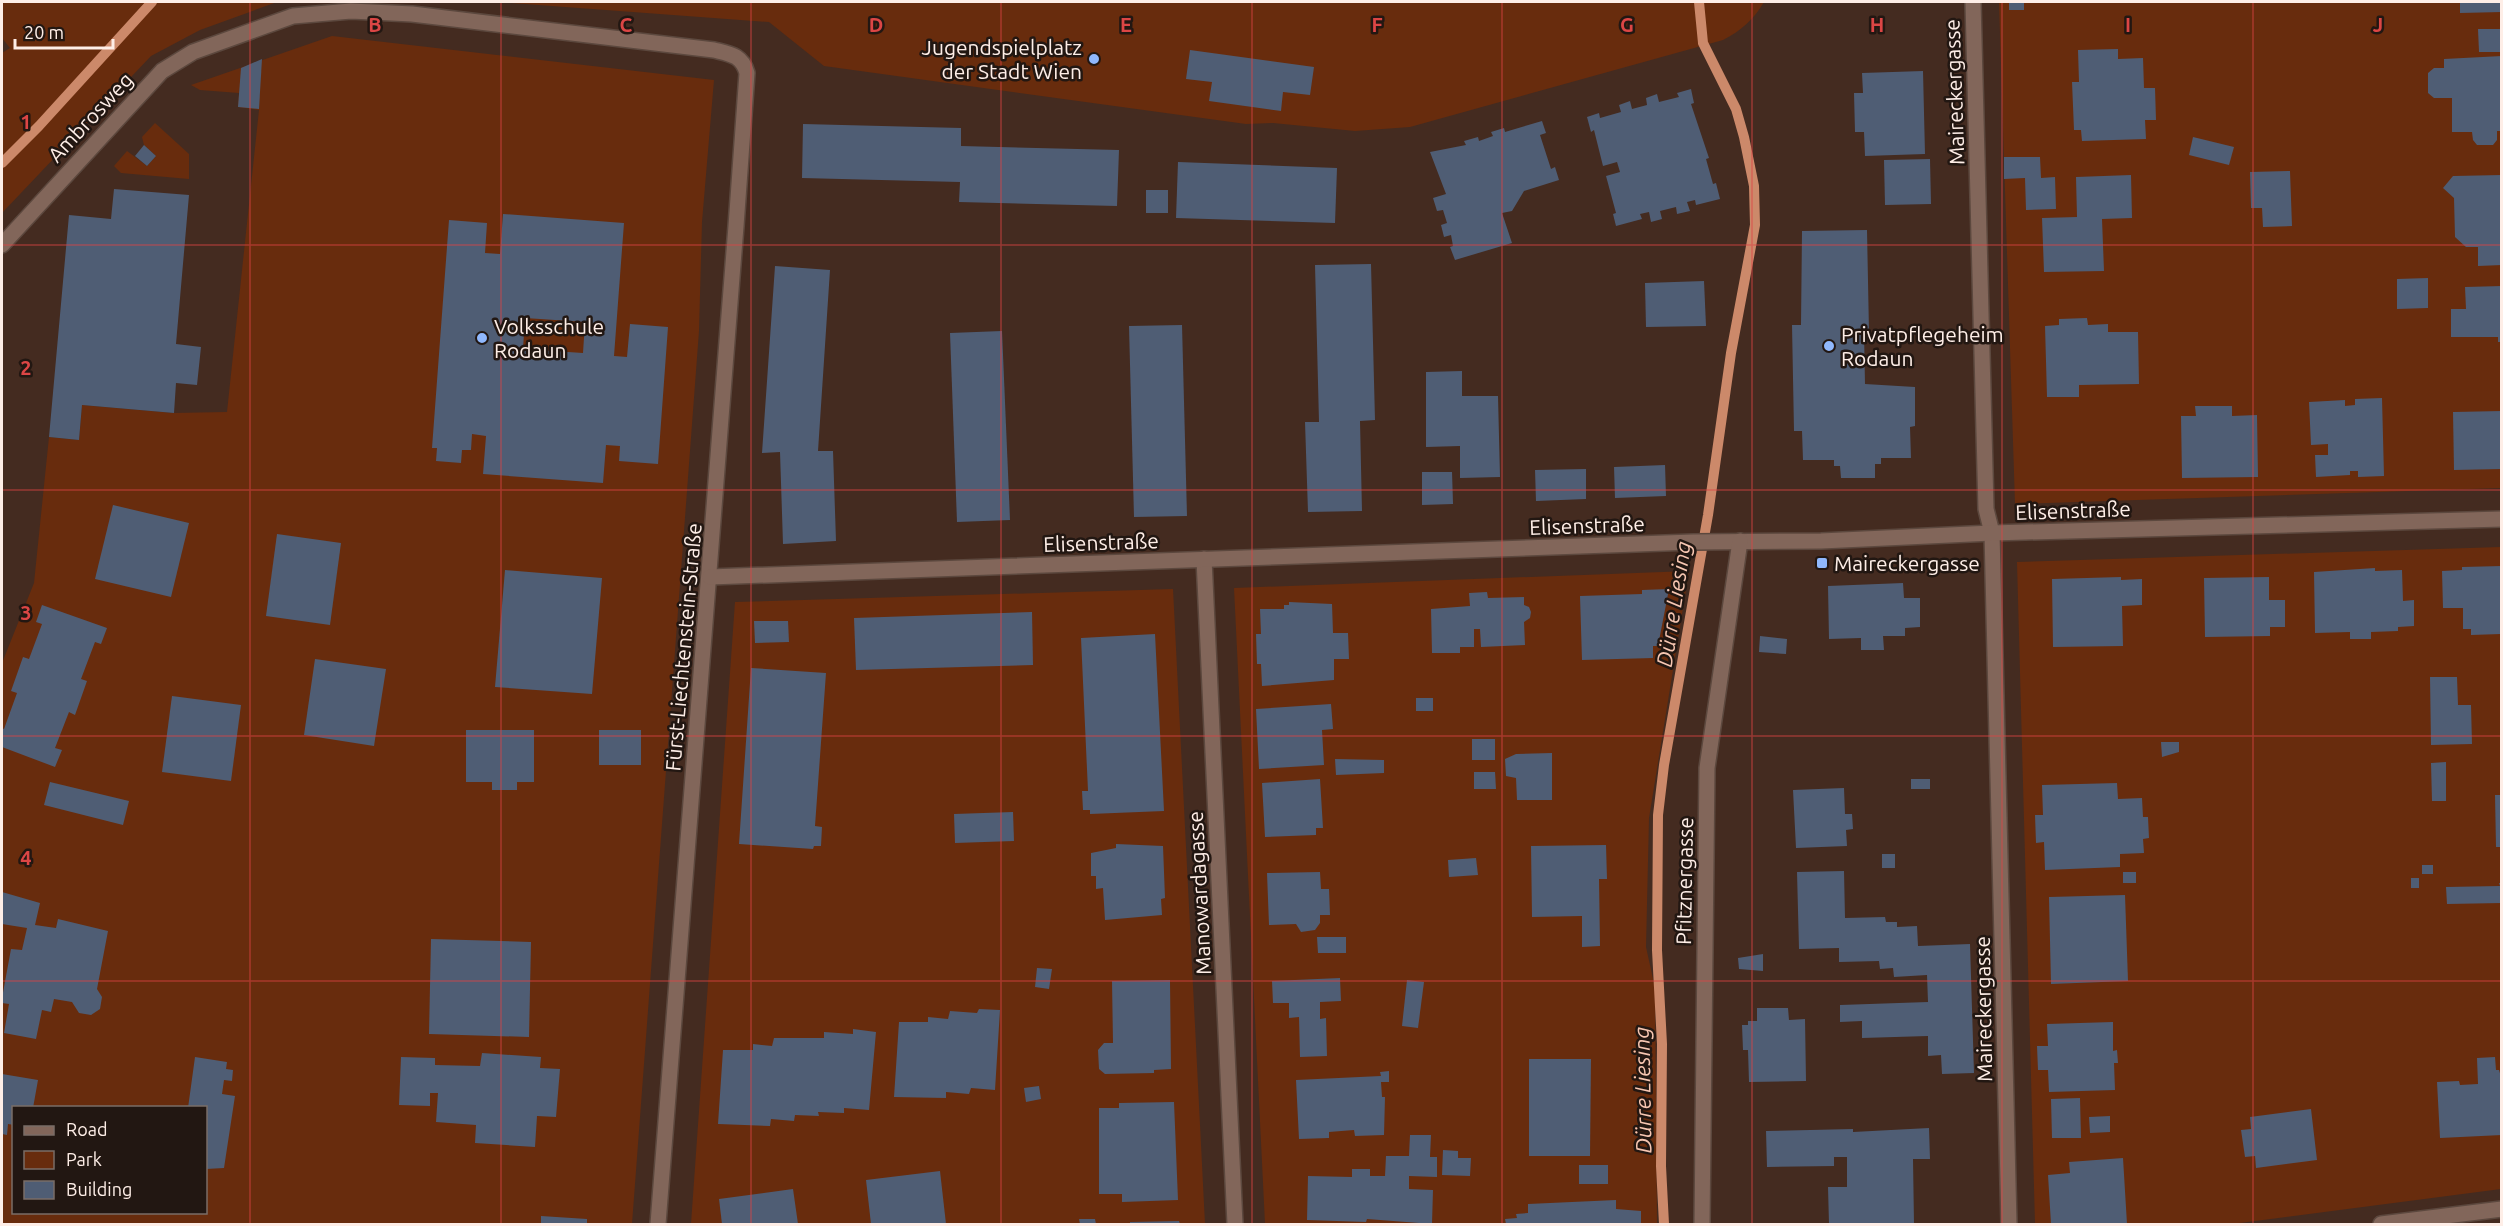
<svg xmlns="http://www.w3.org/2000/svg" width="2503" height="1226" font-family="Ubuntu,sans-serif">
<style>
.green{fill:#682c0d;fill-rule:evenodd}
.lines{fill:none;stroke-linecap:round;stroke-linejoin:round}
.stream{stroke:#cc896a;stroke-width:10}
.building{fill:#4f5d74;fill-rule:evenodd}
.minor-casing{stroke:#5c483e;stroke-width:18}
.minor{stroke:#82665a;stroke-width:15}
.grid{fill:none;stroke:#dc4645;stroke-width:1.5;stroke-opacity:0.55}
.poi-dot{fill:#90b8fd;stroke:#221712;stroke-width:2}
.labels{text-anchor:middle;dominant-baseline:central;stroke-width:5;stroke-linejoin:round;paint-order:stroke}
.poi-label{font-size:21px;fill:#feeee7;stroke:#221712;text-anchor:start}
.street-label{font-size:21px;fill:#feeee7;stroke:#221712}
.water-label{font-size:22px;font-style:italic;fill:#f7c6b1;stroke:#221712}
.grid-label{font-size:20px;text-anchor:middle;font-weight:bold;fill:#dc4645;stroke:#221712;stroke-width:5;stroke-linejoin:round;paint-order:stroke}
</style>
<rect width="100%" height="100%" fill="#442b20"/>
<g class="green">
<polygon points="2,2 277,2 200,30 151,56 2,213 2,53 10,48 2,38"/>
<path d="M499,2H1764C1753,20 1742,30 1723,40L1410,127L1355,131L1273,123L1246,124L824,66L769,22Z"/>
<polygon points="1999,2 2501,2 2501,488 2015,504"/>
<path d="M332,36L714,80L702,222L699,331L632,1224H2V663L34,583L49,437L79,440L82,405L174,413L227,412L259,110L238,107L239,93L200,90L191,85ZM14,1108H206V1212H14Z"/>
<polygon points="155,123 189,154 189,179 121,173 114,166 127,151 147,166 156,156 144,145 142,137"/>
<polygon points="2501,547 2501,1189 2232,1224 2035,1224 2017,562"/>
<polygon points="1689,571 1649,818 1646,947 1655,988 1657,1224 1265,1224 1234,588"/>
<polygon points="1173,589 1205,1224 691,1224 735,602"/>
</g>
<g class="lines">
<g class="stream">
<polyline points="2,163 39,126 152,2"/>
<polyline points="1664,1224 1661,1166 1662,1044 1657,950 1658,815 1664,765 1708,515 1731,353 1755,225 1754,186 1744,137 1736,109 1703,43 1699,2"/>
</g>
</g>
<g class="building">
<rect x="2009" y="2" width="15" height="8"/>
<polygon points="2460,2 2502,2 2502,12 2460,13"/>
<polygon points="2478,29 2502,29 2502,52 2479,52"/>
<polygon points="2118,49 2118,59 2143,58 2144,88 2155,88 2156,120 2145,120 2146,139 2082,141 2081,130 2074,130 2072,82 2079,82 2078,50"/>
<polygon points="1190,50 1314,67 1310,95 1283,92 1281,111 1209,101 1212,82 1186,79"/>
<polygon points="2502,56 2502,131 2497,131 2497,140 2493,145 2477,145 2473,140 2472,132 2452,132 2452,98 2434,98 2428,93 2428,73 2434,68 2444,68 2444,59"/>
<polygon points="262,59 259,109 238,107 241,68"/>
<polygon points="1923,71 1925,154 1865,156 1864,132 1855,132 1854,93 1863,93 1862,73"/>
<polygon points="1691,89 1694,103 1691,104 1709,158 1706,159 1713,184 1716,183 1720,199 1696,205 1695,200 1687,202 1690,211 1677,214 1676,207 1660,211 1662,219 1651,222 1649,212 1640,214 1642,219 1616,226 1613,214 1616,213 1606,176 1620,172 1617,162 1603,166 1594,130 1591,132 1587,117 1599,113 1600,118 1621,112 1619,105 1630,101 1632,109 1647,105 1646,98 1657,94 1659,102 1679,97 1677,93"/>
<polygon points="1542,121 1546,133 1540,135 1551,169 1555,167 1559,180 1524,191 1512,211 1502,213 1512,243 1455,260 1450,247 1453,246 1451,235 1444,237 1441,225 1447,223 1443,210 1437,211 1433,198 1446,194 1430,152 1466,145 1464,141 1478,137 1479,141 1493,136 1491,132 1504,128 1505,132"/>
<polygon points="803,124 961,128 961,146 1119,150 1117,206 959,202 960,182 802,178"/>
<polygon points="2193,137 2234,147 2229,165 2189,155"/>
<polygon points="144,145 156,156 147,166 135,156"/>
<polygon points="2004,157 2040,157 2041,178 2055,177 2056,209 2026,210 2025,178 2004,179"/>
<polygon points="1930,159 1931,204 1885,205 1884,160"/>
<polygon points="1178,162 1337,168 1335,223 1176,218"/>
<polygon points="2290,171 2292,226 2263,227 2262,208 2251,208 2250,172"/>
<polygon points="2131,175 2132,218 2102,219 2104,271 2044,272 2042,218 2077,217 2076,177"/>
<polygon points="2502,175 2502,265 2478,266 2478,247 2466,247 2455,237 2454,198 2443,188 2453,176"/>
<polygon points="114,189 189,195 176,344 201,347 197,385 176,383 174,413 82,405 79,440 49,437 69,215 111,219"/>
<rect x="1146" y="190" width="22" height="23"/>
<path d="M503,214L624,223L614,356L627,357L630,324L668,327L658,464L619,461L620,446L606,445L603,483L483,474L486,436L472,434L471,450H462L461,463L436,461L437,448H432L449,220L487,223L485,253L500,254ZM525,318L585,322L583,353L523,349Z"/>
<polygon points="1867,230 1869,332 1864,332 1865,384 1915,387 1915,426 1910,427 1911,458 1881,458 1881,464 1875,464 1875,478 1841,478 1840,466 1834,466 1834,460 1803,460 1802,431 1794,431 1792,325 1801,325 1802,231"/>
<polygon points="1371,264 1375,420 1360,421 1362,511 1308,512 1305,422 1319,422 1315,265"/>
<polygon points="775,266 830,270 818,451 833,451 836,541 783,544 780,452 762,453"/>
<polygon points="2428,278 2428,308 2397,309 2397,279"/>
<polygon points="1704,281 1706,326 1646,327 1645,283"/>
<polygon points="2502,286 2502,342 2498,342 2498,337 2451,337 2451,309 2466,309 2465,287"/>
<polygon points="2087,318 2088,325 2108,324 2108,332 2138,332 2139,384 2079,385 2079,397 2047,397 2045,326 2059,325 2059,319"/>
<polygon points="1182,325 1187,516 1134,517 1129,326"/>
<polygon points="1002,331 1010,520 957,522 950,333"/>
<polygon points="1462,371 1462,396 1498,396 1500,477 1460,478 1460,446 1426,447 1426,372"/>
<polygon points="2382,398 2384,476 2358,477 2358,471 2350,471 2350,475 2316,477 2315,455 2328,455 2328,444 2311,445 2309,402 2345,400 2345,406 2355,405 2355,399"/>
<polygon points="2195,406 2232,406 2232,416 2257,415 2258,477 2182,478 2181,416 2196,416"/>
<polygon points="2502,411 2502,469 2454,470 2453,412"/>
<polygon points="1665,465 1666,496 1615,498 1614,467"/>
<polygon points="1586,469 1586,499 1536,501 1535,470"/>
<polygon points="1422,472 1452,472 1453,504 1422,505"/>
<polygon points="113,505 189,523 171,597 95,579"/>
<polygon points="277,534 341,543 330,625 266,616"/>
<polygon points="2502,566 2501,634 2471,635 2471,629 2463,629 2463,608 2443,608 2442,571 2462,570 2462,567"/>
<polygon points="2375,568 2375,571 2402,570 2403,601 2414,600 2414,626 2398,627 2398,631 2371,632 2371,639 2350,639 2350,632 2315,633 2314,572"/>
<polygon points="505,570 602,578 592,694 495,687"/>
<polygon points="2121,577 2121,580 2142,579 2142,605 2122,606 2123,646 2053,647 2052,579"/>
<polygon points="2269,577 2269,600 2285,600 2285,627 2270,627 2270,636 2205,637 2204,578"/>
<polygon points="1903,583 1904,598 1920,598 1920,627 1905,628 1905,636 1883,636 1884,650 1861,650 1861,638 1829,639 1828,586"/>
<polygon points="1669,589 1658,646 1653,646 1653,658 1582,660 1580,596 1642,594 1642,590"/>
<polygon points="1487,592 1488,598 1524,597 1524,605 1529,607 1531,612 1530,618 1524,622 1525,645 1481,647 1480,629 1474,629 1474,647 1460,647 1460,653 1432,653 1431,609 1470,606 1469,593"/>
<polygon points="1289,602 1332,604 1333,633 1348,633 1349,659 1334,659 1334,680 1262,686 1261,664 1257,664 1256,634 1261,634 1260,609 1284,609 1284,605 1289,605"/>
<polygon points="42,605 107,628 101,644 95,642 81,679 87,681 75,715 69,712 55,748 62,750 55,767 2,747 2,728 4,729 17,693 11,691 23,657 29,659 42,624 36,622"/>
<polygon points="1032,612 1033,665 856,670 854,618"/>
<polygon points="754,621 788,621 789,642 755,643"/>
<polygon points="1155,634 1164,811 1090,814 1090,810 1083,810 1082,791 1088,791 1081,638"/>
<polygon points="1760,636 1787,639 1786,654 1759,652"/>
<polygon points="315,659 386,669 374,746 304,735"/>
<polygon points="751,668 826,673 815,826 822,827 821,846 814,846 813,849 739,844"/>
<polygon points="2430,677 2457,677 2458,705 2471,705 2472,744 2431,745"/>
<polygon points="172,696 241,705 231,781 162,772"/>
<rect x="1416" y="698" width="17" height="13"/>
<polygon points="1331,704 1333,729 1322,730 1324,765 1259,769 1256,709"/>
<polygon points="466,730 534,730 534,782 517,782 517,790 492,790 492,782 466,782"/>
<rect x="599" y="730" width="42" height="35"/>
<rect x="1472" y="739" width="23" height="21"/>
<polygon points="2161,742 2179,742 2179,752 2162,757"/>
<polygon points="1552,753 1552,800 1517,800 1516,778 1506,776 1505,759 1516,754"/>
<polygon points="1335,759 1384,760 1384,773 1336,775"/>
<polygon points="2446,762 2446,801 2432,801 2431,763"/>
<polygon points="1474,772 1495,772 1496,789 1474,789"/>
<polygon points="1320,779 1323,828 1316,828 1316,835 1265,837 1262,783"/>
<rect x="1911" y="779" width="19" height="10"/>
<polygon points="50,782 129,801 123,825 44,805"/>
<polygon points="2117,783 2118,799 2142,798 2143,817 2148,817 2149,838 2143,839 2144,853 2120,854 2120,867 2045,870 2044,842 2036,843 2035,815 2043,815 2042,785"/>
<polygon points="1844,788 1845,814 1852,814 1853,829 1846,830 1847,846 1796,848 1793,790"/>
<polygon points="2495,795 2502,795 2502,847 2496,847"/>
<polygon points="1013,812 1014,841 955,843 954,814"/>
<polygon points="1116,844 1163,846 1165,898 1161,899 1162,915 1105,920 1103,888 1096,889 1096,876 1091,876 1091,853 1116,848"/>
<polygon points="1606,845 1607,879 1599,879 1600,946 1582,947 1582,916 1532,917 1531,846"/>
<rect x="1882" y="854" width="13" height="14"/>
<polygon points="1476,858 1478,875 1449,877 1448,860"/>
<rect x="2422" y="865" width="11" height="9"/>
<polygon points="1844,871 1845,918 1885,917 1886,922 1897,922 1897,927 1917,926 1918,946 1970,944 1974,1073 1942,1074 1941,1055 1928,1056 1928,1036 1862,1038 1862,1021 1840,1022 1840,1005 1928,1002 1927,975 1894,977 1893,968 1880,969 1879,961 1839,962 1839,948 1799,949 1797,872"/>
<polygon points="1320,872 1321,889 1329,889 1330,915 1320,915 1320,923 1315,930 1301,932 1296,924 1269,925 1267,873"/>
<rect x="2123" y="872" width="13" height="11"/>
<rect x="2411" y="878" width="8" height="10"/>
<polygon points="2499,883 2502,883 2502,903 2447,904 2446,887 2500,886"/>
<polygon points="2,892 40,903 35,925 56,928 58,919 108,931 97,989 102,997 100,1009 91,1015 79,1013 72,1002 54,999 51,1012 42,1010 36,1039 4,1033 9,1004 2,1003 2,998 11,949 22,950 27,928 2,924"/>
<polygon points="2125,895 2128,981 2051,984 2049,897"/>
<polygon points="1317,937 1346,937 1346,953 1318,953"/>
<polygon points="431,939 531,942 529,1037 429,1034"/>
<polygon points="1763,954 1763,971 1739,969 1738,958"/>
<polygon points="1037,968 1052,969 1049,989 1035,987"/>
<polygon points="1340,978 1341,1001 1320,1002 1320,1019 1326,1018 1327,1056 1300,1057 1299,1017 1289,1018 1289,1003 1273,1003 1272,981"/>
<polygon points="1170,980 1171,1069 1154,1070 1154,1073 1105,1074 1099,1069 1098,1050 1104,1043 1113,1043 1112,981"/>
<polygon points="1407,980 1424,982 1418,1028 1402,1026"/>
<polygon points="1757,1008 1788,1008 1789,1020 1805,1019 1806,1081 1749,1082 1748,1050 1743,1050 1742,1025 1748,1025 1748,1021 1757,1021"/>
<polygon points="979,1009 1000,1010 995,1090 971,1088 969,1094 946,1092 946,1098 894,1097 899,1022 928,1022 928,1017 948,1019 950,1011 977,1013"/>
<polygon points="2113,1022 2113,1051 2117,1050 2118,1063 2114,1063 2115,1090 2049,1092 2048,1070 2038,1070 2037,1046 2048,1046 2047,1024"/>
<polygon points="853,1029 876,1032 869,1110 844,1108 844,1113 818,1112 819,1116 795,1115 794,1121 771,1119 770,1126 718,1124 723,1050 753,1050 753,1044 772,1046 774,1038 824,1038 824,1032 853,1034"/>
<polygon points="482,1053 541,1057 540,1068 560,1069 556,1117 537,1116 535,1147 475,1143 476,1125 436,1122 438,1093 430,1093 430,1106 399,1105 401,1057 435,1058 435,1065 480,1066"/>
<polygon points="195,1057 227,1062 226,1069 233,1070 232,1081 224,1080 222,1094 235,1096 224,1168 206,1169 206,1108 188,1108"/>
<polygon points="2495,1057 2496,1070 2499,1070 2502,1080 2502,1135 2440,1138 2437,1082 2459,1081 2460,1085 2478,1084 2477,1058"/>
<polygon points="1529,1059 1591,1059 1590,1156 1529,1156"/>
<polygon points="1389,1071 1389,1082 1381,1082 1382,1097 1385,1097 1384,1135 1355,1136 1354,1130 1329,1132 1329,1138 1299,1139 1296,1080 1381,1076 1380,1072"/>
<polygon points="2,1074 38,1080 33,1108 14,1108 14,1125 8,1124 7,1135 2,1134"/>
<polygon points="1039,1086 1041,1099 1026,1102 1024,1088"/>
<polygon points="2080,1098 2081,1138 2052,1138 2051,1099"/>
<polygon points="1174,1102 1178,1200 1122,1202 1122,1194 1099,1194 1099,1108 1119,1108 1119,1103"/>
<polygon points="2311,1109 2317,1160 2256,1168 2255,1156 2245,1157 2241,1130 2251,1129 2250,1117"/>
<polygon points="2110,1116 2110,1132 2090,1133 2089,1117"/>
<polygon points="1929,1128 1930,1159 1913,1159 1914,1224 1829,1224 1828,1187 1847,1187 1847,1157 1834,1157 1834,1166 1767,1167 1766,1131 1853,1129 1853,1132"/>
<polygon points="1410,1135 1431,1135 1430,1157 1437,1157 1437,1177 1409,1176 1409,1189 1433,1190 1432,1224 1367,1219 1366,1222 1307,1220 1308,1176 1352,1177 1352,1169 1370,1169 1370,1176 1385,1176 1386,1156 1409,1156"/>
<polygon points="1443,1150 1458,1151 1458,1158 1471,1158 1470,1176 1442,1175"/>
<polygon points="2123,1158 2127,1224 2051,1224 2048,1175 2070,1173 2069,1162"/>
<rect x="1579" y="1165" width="29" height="19"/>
<polygon points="940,1171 946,1224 871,1224 866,1180"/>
<polygon points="793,1189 798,1224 722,1224 719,1199"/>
<polygon points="1616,1200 1616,1209 1641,1211 1641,1224 1506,1224 1505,1219 1517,1218 1516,1214 1528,1213 1528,1204"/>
<polygon points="541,1216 587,1219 587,1224 541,1224"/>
<polygon points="1079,1219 1095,1219 1096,1224 1080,1224"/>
<polygon points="1179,1221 1180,1224 1130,1224 1130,1222"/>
</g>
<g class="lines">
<defs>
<g id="minor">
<polyline points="1973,2 1986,509 1992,533 2009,1224"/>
<path d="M2,245L162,71L193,52L293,16L351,11L412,14L714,50C730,54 742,55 747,73L736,226L658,1224"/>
<polyline points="1204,559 1235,1224"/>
<polyline points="710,577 1693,542 1821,541 1992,533 2502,519"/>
<polyline points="1702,1224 1707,768 1740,541"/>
<polyline points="2381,1224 2502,1209"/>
</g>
</defs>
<use href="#minor" class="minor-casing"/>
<use href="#minor" class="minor"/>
</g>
<path class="grid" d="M250,2V1224M501,2V1224M751,2V1224M1001,2V1224M1252,2V1224M1502,2V1224M1752,2V1224M2002,2V1224M2253,2V1224M2,245H2502M2,490H2502M2,736H2502M2,981H2502"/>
<g class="poi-dot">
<circle cx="1094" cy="59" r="6"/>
<circle cx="482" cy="338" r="6"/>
<circle cx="1829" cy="346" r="6"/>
<rect x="1816" y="557" width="12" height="12" rx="3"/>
</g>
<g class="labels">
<g class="poi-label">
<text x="1082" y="47" text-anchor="end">Jugendspielplatz<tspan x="1082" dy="24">der Stadt Wien</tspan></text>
<text x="494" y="326">Volksschule<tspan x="494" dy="24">Rodaun</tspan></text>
<text x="1841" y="334">Privatpflegeheim<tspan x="1841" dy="24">Rodaun</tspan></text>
<text x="1834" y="563">Maireckergasse</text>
</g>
<g class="street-label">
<text transform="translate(1954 92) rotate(-92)">Maireckergasse</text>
<text transform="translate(90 117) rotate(-47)">Ambrosweg</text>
<text transform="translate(2073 510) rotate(-2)">Elisenstraße</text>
<text transform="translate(1587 525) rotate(-2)">Elisenstraße</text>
<text transform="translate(1101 542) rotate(-2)">Elisenstraße</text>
<text transform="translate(683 647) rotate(-85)">Fürst-Liechtenstein-Straße</text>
<text transform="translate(1684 881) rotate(-89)">Pfitznergasse</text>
<text transform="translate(1199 893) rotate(-93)">Manowardagasse</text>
<text transform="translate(1983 1009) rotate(-91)">Maireckergasse</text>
</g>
<g class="water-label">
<text transform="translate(1673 604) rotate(-81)">Dürre Liesing</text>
<text transform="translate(1642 1090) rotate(-91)">Dürre Liesing</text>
</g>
</g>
<g class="grid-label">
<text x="375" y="32">B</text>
<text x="626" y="32">C</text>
<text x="876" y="32">D</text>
<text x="1126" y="32">E</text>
<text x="1377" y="32">F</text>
<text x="1627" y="32">G</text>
<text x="1877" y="32">H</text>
<text x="2128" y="32">I</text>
<text x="2378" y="32">J</text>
<text x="26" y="129">1</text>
<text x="26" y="375">2</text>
<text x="26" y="620">3</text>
<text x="26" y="865">4</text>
</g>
<rect width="2503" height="1226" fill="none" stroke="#feeee7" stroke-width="6"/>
<rect x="12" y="1106" width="195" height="108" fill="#221712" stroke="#7a6d67" stroke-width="1.5"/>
<rect x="24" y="1126" width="30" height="9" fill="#82665a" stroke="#7a6d67" stroke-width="1.5"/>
<text x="66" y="1136" font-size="18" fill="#feeee7">Road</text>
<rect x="24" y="1151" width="30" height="18" fill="#682c0d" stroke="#7a6d67" stroke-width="1.5"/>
<text x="66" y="1166" font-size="18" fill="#feeee7">Park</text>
<rect x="24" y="1181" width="30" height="18" fill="#4f5d74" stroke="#7a6d67" stroke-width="1.5"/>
<text x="66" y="1196" font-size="18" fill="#feeee7">Building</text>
<path d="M15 39v9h98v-9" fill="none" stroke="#feeee7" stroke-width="3"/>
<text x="24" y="39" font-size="18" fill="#feeee7" stroke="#221712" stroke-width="4.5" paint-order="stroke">20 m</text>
</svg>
